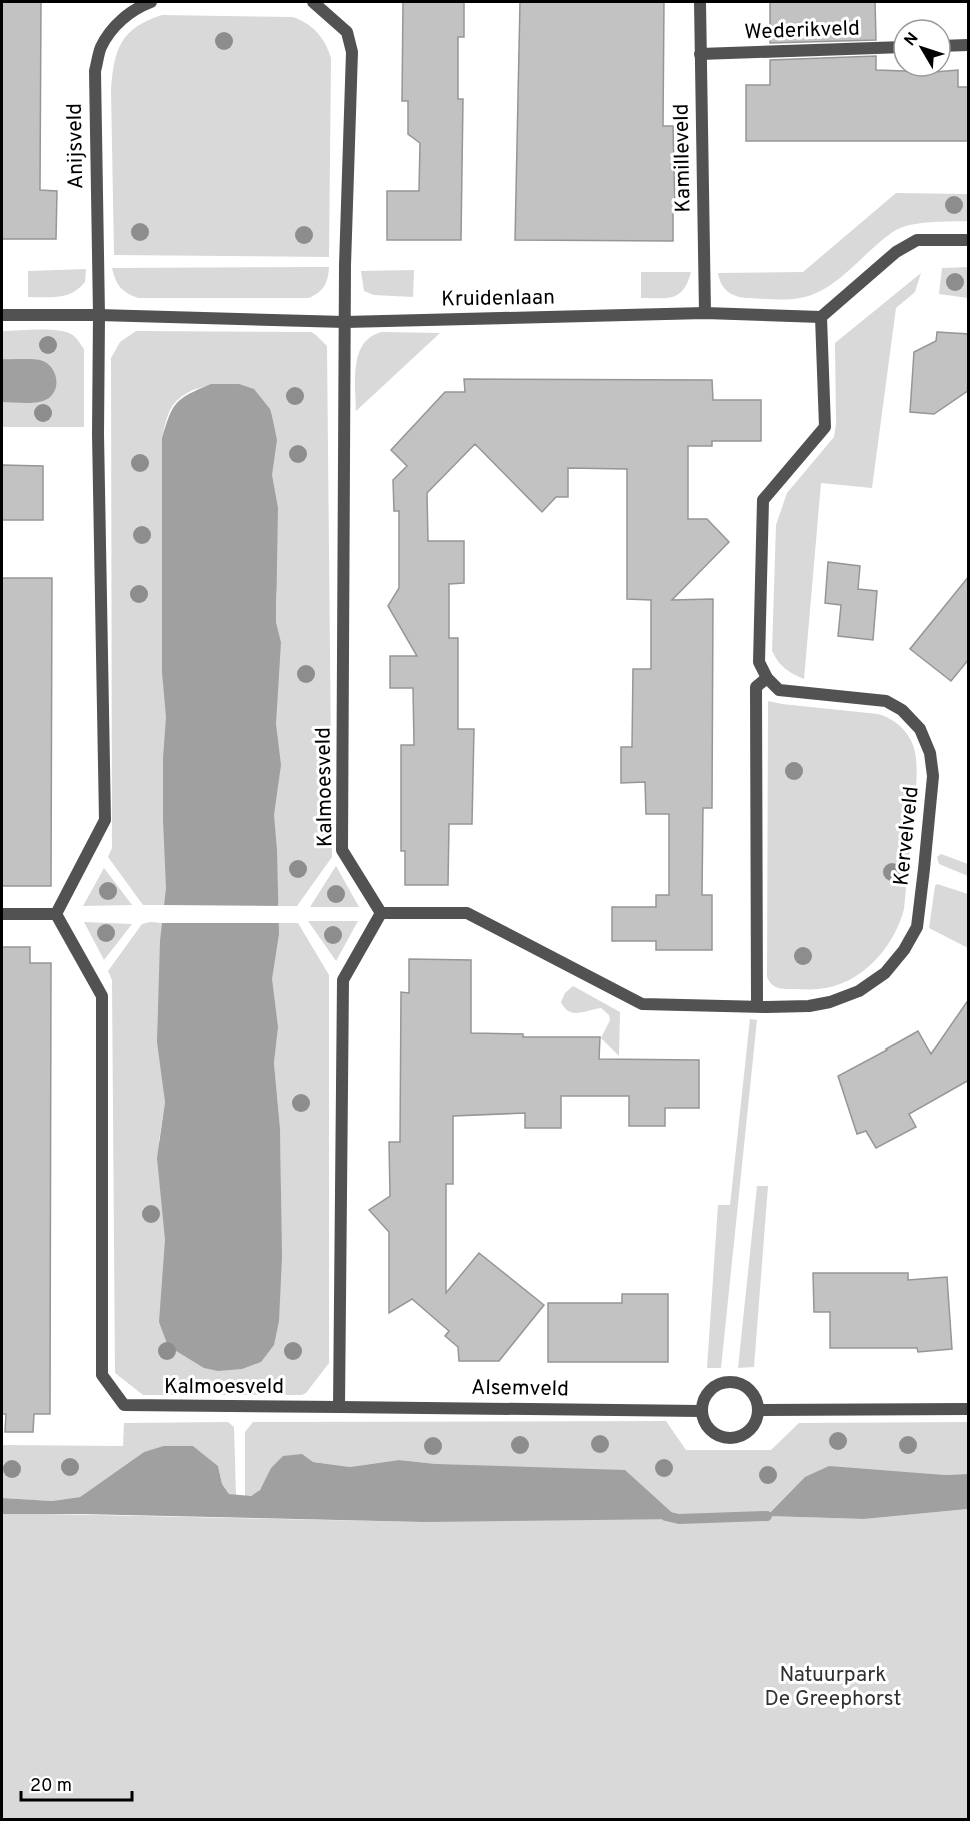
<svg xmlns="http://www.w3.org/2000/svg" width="970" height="1821" font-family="Overpass,sans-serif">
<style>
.green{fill:#d9d9d9}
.water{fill:#a0a0a0}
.pier{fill:#fff}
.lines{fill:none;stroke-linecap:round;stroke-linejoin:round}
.stream{stroke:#a0a0a0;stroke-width:10}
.building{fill:#c2c2c2;stroke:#969696;stroke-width:1.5}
.street{stroke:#525252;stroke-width:12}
.tree{fill:#8d8d8d}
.labels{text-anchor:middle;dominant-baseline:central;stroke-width:6;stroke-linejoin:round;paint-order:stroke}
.street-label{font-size:21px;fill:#000;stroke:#fff}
.park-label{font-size:21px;fill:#303030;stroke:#fff}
</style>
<rect width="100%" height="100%" fill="#fff"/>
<g class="green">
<path d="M162,15L293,17C314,25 324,37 331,58L329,257L114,255L111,89C114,48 121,28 162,15Z"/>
<path d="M896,193L968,194V221C949,222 914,220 896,230C865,249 838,292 800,298C784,301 766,299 750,298C733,298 721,291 718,273L803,272Z"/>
<path d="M329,267C328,283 324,291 309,298H138C121,292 116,285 112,268Z"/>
<polygon points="968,267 968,298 939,294 942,268"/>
<path d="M86,269L85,282C70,301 50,297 28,297V271Z"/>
<polygon points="414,270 413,297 374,295 364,291 361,271"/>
<path d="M641,272H691C683,303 668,298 641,298Z"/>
<path d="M921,273L915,292L896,308L872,488L821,483L804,679C788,672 780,667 772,651L776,525L787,493L834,437L836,424L835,343Z"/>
<path d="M2,331C19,331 56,326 71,334C77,337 80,344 84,349V427H2Z"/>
<path d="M136,331L311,332L316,335L327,346L332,857L297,906H279L254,823L281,642L276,622L277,594L239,384C214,384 184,385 170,410C166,418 164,430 162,438V629L178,684L169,905H143L108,857L112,848L111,358L120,342Z"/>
<path d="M382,332L440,333L356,411C356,384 348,340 382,332Z"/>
<path d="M768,701L782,704L878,714C896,719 911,733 915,752C919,773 915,796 913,817C910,847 907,878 904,909C894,948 860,986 818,989C810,990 802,989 794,989C783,989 772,990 767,977Z"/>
<polygon points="941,854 968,864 968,876 939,864 937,857"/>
<polygon points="336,866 359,907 310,907"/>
<polygon points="104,868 132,905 83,906"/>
<polygon points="937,884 968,894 968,948 929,928 935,886"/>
<polygon points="308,921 358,921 336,961"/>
<polygon points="84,922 132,924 104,960"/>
<polygon points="150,922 169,923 168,980 159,1006 159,1016 165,1102 159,1141 281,1220 280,1128 274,1063 277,1035 265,923 298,923 329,975 329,1363 306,1393 302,1395 143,1395 115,1373 112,980 108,971 142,924"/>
<path d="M573,986L620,1012L619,1056L601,1038L610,1020L609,1015L601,1008C585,1010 570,1021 561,1002L565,993Z"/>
<polygon points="750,1019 757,1020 721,1368 707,1368 718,1205 730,1205"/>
<polygon points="757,1186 768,1186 754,1367 738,1368"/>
<path d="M666,1421L686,1450H771L799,1423L968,1422V1474L944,1475L768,1516L864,1519L968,1509V1819H2V1513L423,1522L436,1464L399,1460L350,1467L313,1462L271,1468C265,1481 261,1497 245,1496V1432L253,1422Z"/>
<polygon points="228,1422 234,1427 236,1495 229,1494 222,1484 218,1466 194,1447 163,1446 144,1452 80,1497 52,1501 2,1498 2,1445 123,1446 124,1423"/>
</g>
<g class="water">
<path d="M2,359C14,360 28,358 40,360C56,364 63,387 49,398C38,406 15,402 2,402Z"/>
<path d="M211,384H239L254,389L270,409L272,416L277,440L272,475L278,508L276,622L281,642L276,724L281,765L274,815L277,850L279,934L272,979L278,1027L274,1063L280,1128L282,1257L279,1321L274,1345L261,1362L242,1369L218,1371L204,1368L168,1346L159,1322L165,1240L157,1158L165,1102L157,1042L160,941L166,888L163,820V758L166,717L162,672V438C173,401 175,399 211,384Z"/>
<polygon points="163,1446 193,1446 218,1466 222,1484 229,1494 251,1496 260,1490 271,1468 283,1456 302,1454 313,1462 350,1467 399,1460 436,1464 625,1470 679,1519 423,1522 80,1514 2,1514 2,1498 52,1501 80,1497 144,1452"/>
<polygon points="829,1466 944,1475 968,1474 968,1509 864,1519 767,1516 805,1477"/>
</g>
<polygon class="pier" points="161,905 283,906 282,923 158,923"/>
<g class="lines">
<polyline class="stream" points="666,1516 679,1519 767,1516"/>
</g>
<g class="building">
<polygon points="2,2 41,2 40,190 57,191 56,239 2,239"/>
<polygon points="403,2 464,2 464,37 458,37 458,99 463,99 461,240 387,240 387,191 419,191 420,143 408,134 408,101 402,101"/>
<polygon points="520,2 664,2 663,126 673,126 675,208 673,208 673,241 515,240"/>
<polygon points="770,2 875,2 876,40 770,43"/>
<polygon points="876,56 876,70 934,72 958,70 958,87 969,87 969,141 746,141 746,85 770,85 770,60"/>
<polygon points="937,332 969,334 969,390 934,414 910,412 914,352 936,341"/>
<polygon points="464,379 712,380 713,400 761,400 761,441 712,441 712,446 688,446 688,519 707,519 729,542 672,600 713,599 712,808 703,808 702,895 712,895 712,950 656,950 656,941 612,941 612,907 656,907 656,895 669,895 669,814 646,814 645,782 621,783 621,747 632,747 633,669 651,669 651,600 627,599 627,469 568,468 568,497 556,497 542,512 475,444 427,493 428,541 464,541 464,583 449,584 449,638 458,638 458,729 474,729 472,824 449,824 448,885 405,885 405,851 401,851 401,745 414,745 413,688 390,688 390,656 417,656 388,606 399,588 399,511 394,511 393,480 407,466 391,450 445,392 465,392"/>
<polygon points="2,465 43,466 43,520 2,520"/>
<polygon points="828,562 860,566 858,589 877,591 873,640 838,636 841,605 825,603"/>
<polygon points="969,576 969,659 951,681 910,649"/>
<polygon points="2,578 52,578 51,886 2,886"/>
<polygon points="2,947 30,947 30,963 51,963 50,1414 34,1414 33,1432 5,1432 6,1414 2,1414"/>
<polygon points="409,959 471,960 471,1033 523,1034 523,1037 600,1037 599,1059 699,1060 699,1108 665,1108 665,1126 629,1126 629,1096 561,1096 561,1128 525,1128 525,1113 453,1116 453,1184 446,1184 446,1293 479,1253 544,1305 499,1361 459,1361 458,1347 445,1336 449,1331 412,1299 389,1313 389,1232 369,1210 390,1196 389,1142 400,1142 401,992 409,993"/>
<polygon points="969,999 969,1080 909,1114 916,1127 876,1148 866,1131 857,1134 838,1076 887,1050 886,1049 918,1031 931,1054"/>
<polygon points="813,1273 908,1273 908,1280 947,1277 952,1349 918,1352 917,1348 830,1348 830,1312 814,1312"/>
<polygon points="622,1294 668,1294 668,1362 548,1362 548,1303 622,1303"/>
</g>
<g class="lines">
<g class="street">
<path d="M151,2C130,10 111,26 101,47C98,54 97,64 95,71L99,315L98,434L105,820L56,914L102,996V1375L124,1405L339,1407L343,980L381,913L342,850L345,265L352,52L347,32L313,2"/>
<polyline points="700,2 705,313"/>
<polyline points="940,46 968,45"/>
<polyline points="700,54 904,47"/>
<polyline points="2,315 99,315 345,322 705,313 821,317 896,252 917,240 968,240"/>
<polyline points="381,913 467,913 642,1004 767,1007 809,1006 830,1002 859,991 885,973 904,950 917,927 924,869 933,776 930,753 920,729 902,710 886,701 779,690 767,678 759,662 763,500 825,427 821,317"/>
<polyline points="2,914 56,914"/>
<polyline points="757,1006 756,687 767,678"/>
<circle cx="730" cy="1410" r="28"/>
<polyline points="339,1407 701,1411"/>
<polyline points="758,1410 968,1409"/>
</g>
</g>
<g class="tree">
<circle cx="224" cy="41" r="9"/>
<circle cx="954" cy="205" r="9"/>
<circle cx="140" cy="232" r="9"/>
<circle cx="304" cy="235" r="9"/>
<circle cx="955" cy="282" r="9"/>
<circle cx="48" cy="345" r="9"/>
<circle cx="295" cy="396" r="9"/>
<circle cx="43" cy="413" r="9"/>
<circle cx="298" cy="454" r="9"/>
<circle cx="140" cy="463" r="9"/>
<circle cx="142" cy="535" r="9"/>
<circle cx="139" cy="594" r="9"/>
<circle cx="306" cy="674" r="9"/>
<circle cx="794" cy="771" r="9"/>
<circle cx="298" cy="869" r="9"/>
<circle cx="892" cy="872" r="9"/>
<circle cx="108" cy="891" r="9"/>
<circle cx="336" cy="894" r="9"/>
<circle cx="106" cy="933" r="9"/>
<circle cx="333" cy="935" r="9"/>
<circle cx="803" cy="956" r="9"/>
<circle cx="301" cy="1103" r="9"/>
<circle cx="151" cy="1214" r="9"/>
<circle cx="167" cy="1351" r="9"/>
<circle cx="293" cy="1351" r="9"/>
<circle cx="838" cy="1441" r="9"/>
<circle cx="600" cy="1444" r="9"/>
<circle cx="520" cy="1445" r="9"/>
<circle cx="908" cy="1445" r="9"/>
<circle cx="433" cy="1446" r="9"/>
<circle cx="70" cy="1467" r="9"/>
<circle cx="664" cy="1468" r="9"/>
<circle cx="12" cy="1469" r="9"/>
<circle cx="768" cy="1475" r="9"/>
</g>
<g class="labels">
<g class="street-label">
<text transform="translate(802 31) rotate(-2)">Wederikveld</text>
<text transform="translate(76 146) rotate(-91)">Anijsveld</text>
<text transform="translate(683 158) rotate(-91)">Kamilleveld</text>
<text transform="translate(498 299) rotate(-1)">Kruidenlaan</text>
<text transform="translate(325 787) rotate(-91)">Kalmoesveld</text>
<text transform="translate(907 836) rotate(-84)">Kervelveld</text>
<text x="224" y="1387">Kalmoesveld</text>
<text transform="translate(520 1389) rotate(1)">Alsemveld</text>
</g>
<g class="park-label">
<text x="833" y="1675">Natuurpark<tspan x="833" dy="24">De Greephorst</tspan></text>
</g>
</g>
<rect width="970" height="1821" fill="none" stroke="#000000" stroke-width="6"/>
<g transform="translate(922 48) rotate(309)"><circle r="28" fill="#ffffff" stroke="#999999" stroke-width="1.5"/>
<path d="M0-4.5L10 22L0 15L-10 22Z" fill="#000000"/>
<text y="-9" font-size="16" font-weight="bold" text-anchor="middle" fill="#000000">N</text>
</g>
<path d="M21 1791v9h111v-9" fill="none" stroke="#000000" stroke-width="3"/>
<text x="30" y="1791" font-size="18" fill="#000000" stroke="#ffffff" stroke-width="4.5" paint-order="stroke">20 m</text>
</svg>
